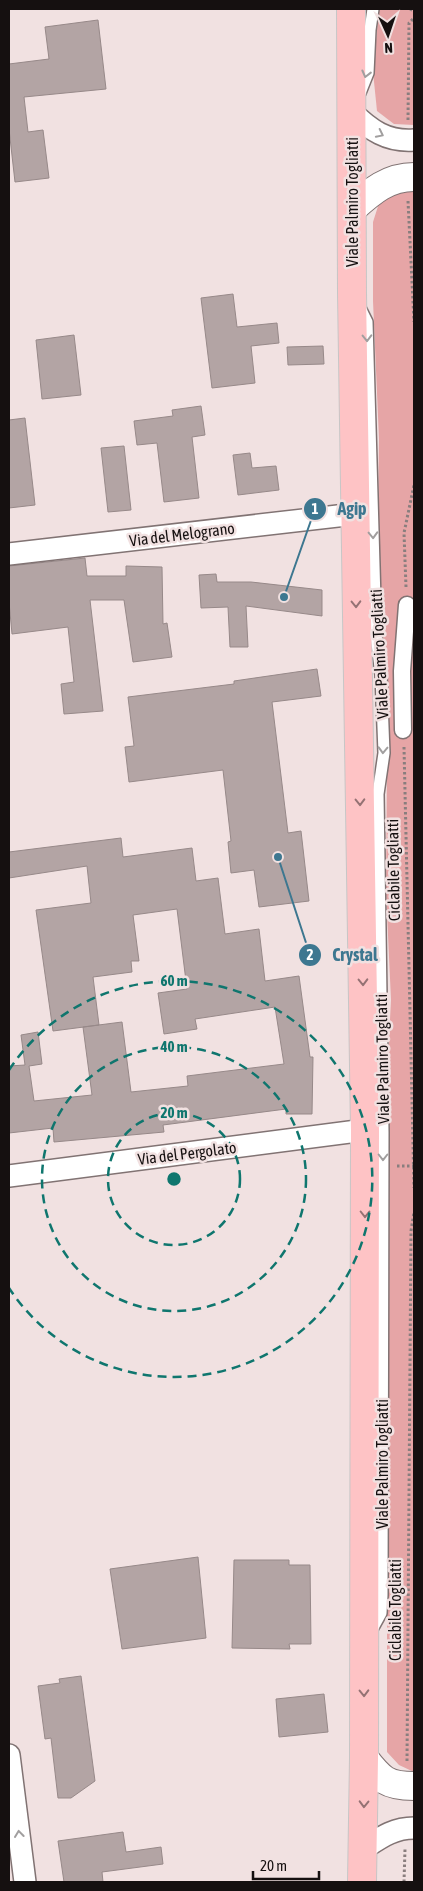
<svg xmlns="http://www.w3.org/2000/svg" width="423" height="1891" font-family="'Asap Condensed',sans-serif">
<style>
.green{fill:#e6a5a6}
.building{fill:#b3a4a4;stroke:#978989}
.lines{fill:none;stroke-linecap:round;stroke-linejoin:round}
.service-casing{stroke:#817373;stroke-width:14}
.pedestrian-casing{stroke:#817373;stroke-width:19}
.minor-casing{stroke:#817373;stroke-width:24}
.tertiary-casing{stroke:#817373;stroke-width:30}
.primary-casing{stroke:#c7c6c6;stroke-width:30}
.path{stroke:#897e7e;stroke-width:3;stroke-dasharray:2.5 2.5;stroke-linecap:butt}
.service{stroke:#fff;stroke-width:11}
.pedestrian{stroke:#fff;stroke-width:16}
.minor{stroke:#fff;stroke-width:21}
.tertiary{stroke:#fff;stroke-width:28}
.primary{stroke:#fec3c5;stroke-width:28}
.oneway{stroke:#a19f9f}
.oneway2{stroke:#957274}
.ring{fill:none;stroke:#0f766e;stroke-width:2.5;stroke-dasharray:9 6}
.labels{text-anchor:middle;dominant-baseline:central;stroke-width:5;stroke-linejoin:round;paint-order:stroke}
.street-label{font-size:16px;fill:#151010;stroke:#f1e1e1}
.centre{fill:#0f766e;stroke:#f1e1e1;stroke-width:2.5}
.ring-label{font-size:15px;text-anchor:middle;font-weight:bold;fill:#0f766e;stroke:#f1e1e1;stroke-width:5;stroke-linejoin:round;paint-order:stroke}
.leader{fill:none;stroke:#3d7790;stroke-width:2}
.callout-dot{fill:#3d7790;stroke:#f1e1e1;stroke-width:2}
.mark-label{font-size:15px;text-anchor:middle;font-weight:bold;fill:#fff}
.callout-label{font-size:18px;text-anchor:middle;font-weight:bold;fill:#3d7790;stroke:#f1e1e1;stroke-width:5;stroke-linejoin:round;paint-order:stroke}
</style>
<rect width="100%" height="100%" fill="#f1e1e1"/>
<g class="green">
<polygon points="379,9 414,9 414,125 394,124 377,111 373,72"/>
<polygon points="414,186 414,1772 399,1765 387,1752 387,1078 391,1000 386,892 387,762 378,513 379,439 373,301 373,222 380,200"/>
</g>
<g class="building">
<polygon points="98,20 106,89 24,97 28,132 43,130 49,178 15,182 9,129 9,64 49,59 45,27"/>
<polygon points="233,294 237,327 277,323 279,343 251,346 255,383 212,388 201,298"/>
<polygon points="74,335 81,395 42,399 36,340"/>
<polygon points="323,346 324,364 288,365 287,347"/>
<polygon points="201,406 205,435 192,437 199,498 164,502 157,443 137,445 134,421 173,416 172,410"/>
<polygon points="25,418 35,505 9,508 9,420"/>
<polygon points="124,446 131,510 108,512 101,448"/>
<polygon points="250,453 252,468 276,466 279,490 238,495 233,455"/>
<polygon points="85,558 87,576 126,576 126,566 162,567 163,624 167,623 172,657 133,662 124,600 90,600 103,711 64,714 61,684 74,682 68,627 12,634 9,602 9,566"/>
<polygon points="216,574 217,582 251,582 322,590 322,616 246,606 248,647 230,647 228,607 201,608 199,575"/>
<polygon points="317,669 321,696 272,702 288,833 301,831 309,901 259,907 254,870 231,873 228,842 231,841 223,770 129,782 125,747 134,746 128,697 234,684 234,681"/>
<polygon points="121,838 123,857 192,848 196,881 218,878 225,934 259,929 265,981 299,976 310,1057 313,1057 312,1114 286,1114 286,1109 163,1125 164,1132 54,1142 53,1128 9,1133 9,1066 25,1065 21,1035 38,1032 42,1064 29,1066 34,1101 92,1095 83,1027 122,1022 131,1092 188,1086 187,1076 284,1064 275,1007 195,1019 197,1029 164,1034 158,993 187,989 177,909 133,915 139,961 131,961 132,972 93,977 99,1025 53,1031 36,910 91,903 87,866 9,878 9,852"/>
<polygon points="198,1557 206,1638 122,1649 110,1569"/>
<polygon points="234,1560 289,1560 289,1565 310,1565 311,1644 289,1644 290,1649 232,1648"/>
<polygon points="81,1676 95,1781 71,1798 58,1798 51,1738 45,1739 38,1686 60,1683 59,1679"/>
<polygon points="324,1694 328,1732 279,1737 276,1699"/>
<polygon points="123,1832 126,1852 161,1847 163,1864 102,1872 103,1882 64,1882 58,1841"/>
</g>
<g class="lines">
<defs>
<g id="service">
<polyline points="360,93 368,73 370,30 373,9"/>
<polyline points="360,308 367,322 376,635 381,675 384,753 378,794 383,1132 382,1595 381,1613 371,1631"/>
</g>
<polyline id="pedestrian" points="403,730 402,671 407,605"/>
<g id="minor">
<path d="M352,112C370,130 387,142 414,140"/>
<polyline points="9,554 355,514"/>
<polyline points="9,1176 365,1130"/>
<polyline points="9,1755 25,1882"/>
<path d="M363,1849C380,1838 393,1828 414,1828"/>
</g>
<g id="tertiary">
<path d="M353,208C372,191 388,177 414,177"/>
<path d="M364,1758C381,1780 387,1786 414,1786"/>
</g>
<polyline id="primary" points="351,9 352,293 365,1130 364,1758 362,1882"/>
</defs>
<use href="#service" class="service-casing"/>
<use href="#pedestrian" class="pedestrian-casing"/>
<use href="#minor" class="minor-casing"/>
<use href="#tertiary" class="tertiary-casing"/>
<use href="#primary" class="primary-casing"/>
<g class="path">
<polyline points="410,9 414,11"/>
<polyline points="408,120 409,23 414,18"/>
<polyline points="408,201 414,322"/>
<polyline points="406,587 404,533 414,485"/>
<polyline points="404,747 414,1188"/>
<polyline points="397,1166 414,1166"/>
<polyline points="407,1761 411,1231 414,1212"/>
<polyline points="404,1882 405,1849"/>
</g>
<use href="#service" class="service"/>
<use href="#pedestrian" class="pedestrian"/>
<use href="#minor" class="minor"/>
<use href="#tertiary" class="tertiary"/>
<use href="#primary" class="primary"/>
</g>
<defs><path id="oneway-chevron" d="M-2-3.5L2.5 0L-2 3.5" fill="none" stroke-width="1.6" stroke-linecap="round" stroke-linejoin="round" transform="scale(1.25)"/></defs>
<g class="oneway">
<use href="#oneway-chevron" transform="translate(366 74) rotate(104)"/>
<use href="#oneway-chevron" transform="translate(380 134) rotate(26)"/>
<use href="#oneway-chevron" transform="translate(367 338) rotate(89)"/>
<use href="#oneway-chevron" transform="translate(373 535) rotate(88)"/>
<use href="#oneway-chevron" transform="translate(383 750) rotate(92)"/>
<use href="#oneway-chevron" transform="translate(383 1157) rotate(90)"/>
<use href="#oneway-chevron" transform="translate(19 1834) rotate(-97)"/>
</g>
<g class="oneway2">
<use href="#oneway-chevron" transform="translate(356 604) rotate(89)"/>
<use href="#oneway-chevron" transform="translate(360 802) rotate(89)"/>
<use href="#oneway-chevron" transform="translate(363 982) rotate(89)"/>
<use href="#oneway-chevron" transform="translate(365 1214) rotate(90)"/>
<use href="#oneway-chevron" transform="translate(364 1693) rotate(89)"/>
<use href="#oneway-chevron" transform="translate(364 1804) rotate(91)"/>
</g>
<g class="ring">
<circle cx="174" cy="1179" r="66"/>
<circle cx="174" cy="1179" r="132"/>
<path d="M9 1070A198 198 0 1 1 9 1288"/>
</g>
<g class="labels">
<g class="street-label">
<text transform="translate(352 202) rotate(-90)">Viale Palmiro Togliatti</text>
<text transform="translate(182 534) rotate(-7)">Via del Melograno</text>
<text transform="translate(379 654) rotate(-93)">Viale Palmiro Togliatti</text>
<text transform="translate(393 870) rotate(-91)">Ciclabile Togliatti</text>
<text transform="translate(382 1059) rotate(-91)">Viale Palmiro Togliatti</text>
<text transform="translate(187 1153) rotate(-7)">Via del Pergolato</text>
<text transform="translate(382 1464) rotate(-90)">Viale Palmiro Togliatti</text>
<text transform="translate(395 1610) rotate(-90)">Ciclabile Togliatti</text>
</g>
</g>
<circle cx="174" cy="1179" r="8" class="centre"/>
<g class="ring-label">
<text x="174" y="986">60 m</text>
<text x="174" y="1052">40 m</text>
<text x="174" y="1118">20 m</text>
</g>
<path class="leader" d="M284 597L315 509M278 857L310 955"/>
<g class="callout-dot">
<circle cx="284" cy="597" r="5"/>
<circle cx="278" cy="857" r="5"/>
<circle cx="315" cy="509" r="12"/>
<circle cx="310" cy="955" r="12"/>
</g>
<g class="mark-label">
<text x="315" y="514">1</text>
<text x="310" y="960">2</text>
</g>
<g class="callout-label">
<text x="352" y="515">Agip</text>
<text x="355" y="961">Crystal</text>
</g>
<rect width="423" height="1891" fill="none" stroke="#151010" stroke-width="20"/>
<g transform="translate(388 35) rotate(177)" stroke="#f1e1e1" stroke-width="4" paint-order="stroke">
<path d="M0-4L9 19L0 12L-9 19Z" fill="#151010"/>
<text y="-8" font-size="14" font-weight="bold" text-anchor="middle" fill="#151010">N</text>
</g>
<path d="M253 1871v8h66v-8" fill="none" stroke="#151010" stroke-width="2.5"/>
<text x="260" y="1871" font-size="15" fill="#151010" stroke="#f1e1e1" stroke-width="4" paint-order="stroke">20 m</text>
</svg>
